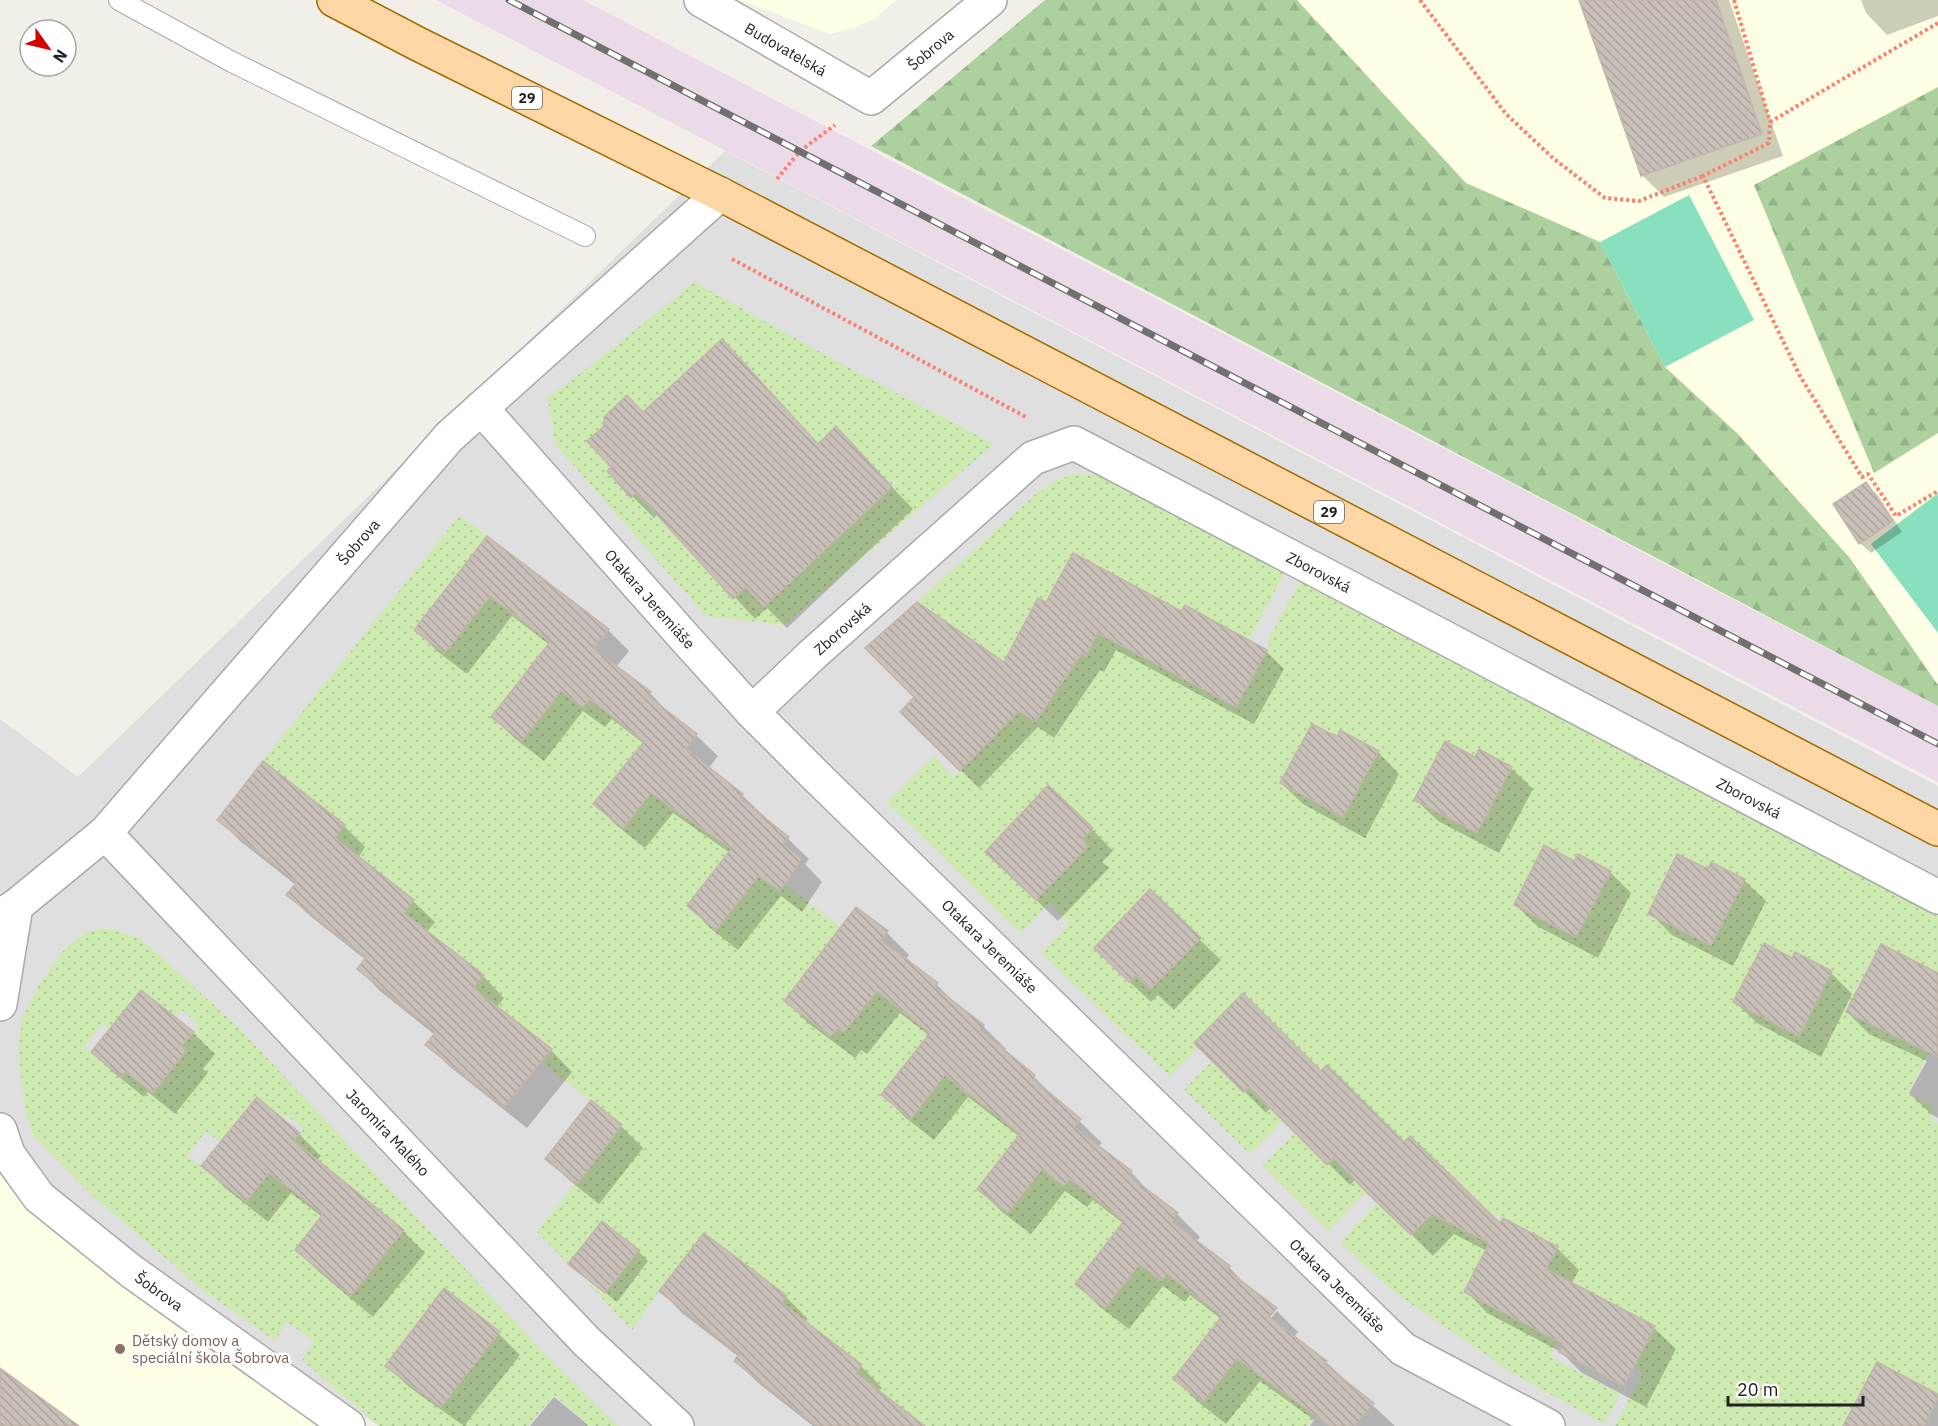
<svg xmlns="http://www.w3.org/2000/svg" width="1938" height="1426" font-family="'IBM Plex Sans',sans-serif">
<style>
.residential{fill:#e0dfdf}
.education{fill:#ffffe5}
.railway{fill:#ebdbe8}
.forest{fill:url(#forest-firs)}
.garden{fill:url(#garden-dots);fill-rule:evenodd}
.pitch{fill:#88e0be}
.shadow{fill:#0003}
.building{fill:url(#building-back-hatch);stroke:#c4b6ab;stroke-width:1.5}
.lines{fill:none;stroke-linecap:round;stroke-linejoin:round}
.service-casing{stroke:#a9a9a9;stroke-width:22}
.minor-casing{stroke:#a9a9a9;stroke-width:36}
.primary-casing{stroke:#a06b00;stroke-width:36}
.path{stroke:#fa8072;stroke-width:4;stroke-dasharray:3 3;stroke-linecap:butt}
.service{stroke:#fff;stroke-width:20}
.minor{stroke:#fff;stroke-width:33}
.primary{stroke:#fcd6a4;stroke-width:33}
.rail-casing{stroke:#707070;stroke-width:7}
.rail{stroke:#fff;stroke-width:4.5;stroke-dasharray:14;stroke-linecap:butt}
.education-dot{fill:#8d6e63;stroke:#fff;stroke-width:2}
.labels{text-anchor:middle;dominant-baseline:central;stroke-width:5;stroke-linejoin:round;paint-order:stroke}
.shield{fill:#fff;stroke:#646464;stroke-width:1.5}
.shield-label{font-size:14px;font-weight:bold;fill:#222}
.street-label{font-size:15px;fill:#222;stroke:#fff}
.education-label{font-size:15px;fill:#785e54;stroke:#fff;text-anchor:start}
</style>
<defs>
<pattern id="forest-firs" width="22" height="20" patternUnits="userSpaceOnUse" patternTransform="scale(1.5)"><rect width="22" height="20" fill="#add19e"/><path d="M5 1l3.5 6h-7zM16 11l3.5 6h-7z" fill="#95b388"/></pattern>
<pattern id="garden-dots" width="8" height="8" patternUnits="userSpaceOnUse" patternTransform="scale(1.5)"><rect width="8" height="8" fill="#cdebb0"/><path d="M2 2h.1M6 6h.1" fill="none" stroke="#b0c997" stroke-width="1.8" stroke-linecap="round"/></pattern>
<pattern id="building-back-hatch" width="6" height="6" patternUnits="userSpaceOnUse" patternTransform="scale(1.5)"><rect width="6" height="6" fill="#c7bfb8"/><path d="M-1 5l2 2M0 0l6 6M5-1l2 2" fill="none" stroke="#aba49e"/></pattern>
</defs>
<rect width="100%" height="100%" fill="#f2efe9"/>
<polygon class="residential" points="725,151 1938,786 1938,1426 379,1426 39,1197 0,1159 0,719 78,777"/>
<g class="education">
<polygon points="739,0 896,0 875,18 854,28 830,34"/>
<polygon points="1045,0 1938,0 1938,704 1860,667 1592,525 981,181"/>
<polygon points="0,1159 348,1426 0,1426"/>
</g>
<polygon class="railway" points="436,0 583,0 1938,706 1938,782"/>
<g class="forest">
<polygon points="1045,0 1297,0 1466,183 1600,242 1665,367 1738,434 1849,557 1938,685 1938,706 871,146"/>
<polygon points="1938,87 1938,433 1874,473 1754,185"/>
</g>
<g class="garden">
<path d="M694,282L853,370L994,444L784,625L706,616L555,444L548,398L612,349ZM722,339L729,442L675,383ZM627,395L694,467L650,507L636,493L631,497L607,471L611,467L605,417ZM837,426L891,485L894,481L896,483L847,529L791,468ZM756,499L813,562L764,607L745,587L733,598Z"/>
<path d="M1075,474L1096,475L1117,482L1285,572L1249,640L1185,605L1153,662L1235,707L1270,645L1267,642L1301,580L1938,915V1037L1908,1093L1935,1108L1929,1118L1938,1124V1394L1877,1362L1843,1426H1615L1643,1373L1634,1368L1655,1327L1585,1290L1550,1357L1620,1394L1604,1424L1514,1374L1391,1290L1340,1242L1377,1203L1411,1235L1460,1185L1410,1136L1361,1186L1366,1192L1329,1231L1263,1166L1295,1133L1327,1165L1376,1115L1327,1066L1278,1115L1283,1121L1250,1154L1184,1090L1212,1061L1244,1092L1292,1042L1243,993L1194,1043L1198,1048L1170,1076L1041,953L1070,924L1050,903L1021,933L887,802L934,756L954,777L1003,727L995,694L1035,722L1052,697L917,602L1038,492L1057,480ZM1073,553L1126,581L1086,655L1025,623L1038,598L1046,602ZM1312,724L1337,737L1341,730L1378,751L1343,817L1280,783ZM1445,741L1475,757L1477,833L1414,800ZM1048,786L1082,840L1088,846L1036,900L985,852ZM1544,845L1574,861L1579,854L1611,871L1576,937L1514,905ZM1677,854L1708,869L1712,862L1745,879L1711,945L1649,913ZM1150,889L1200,938L1151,989L1136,975L1129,982L1109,963L1115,955L1101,940ZM1764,943L1792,958L1795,952L1820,965L1823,988L1799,1036L1733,1002ZM1881,945L1935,971L1903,1040L1846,1012ZM1495,1214L1558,1247L1518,1321L1464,1292L1489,1243L1482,1239Z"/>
<polygon points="460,515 487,536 414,630 445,653 490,596 550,642 492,717 522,741 561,691 583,707 590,699 644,742 593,804 623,828 651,793 676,811 683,802 736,844 687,907 716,930 759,876 780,891 785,884 841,928 784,1001 831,1036 838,1028 844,1032 876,991 930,1033 881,1096 911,1119 945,1075 966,1092 972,1084 1026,1126 1042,1169 1063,1186 1069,1179 1124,1221 1106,1307 1140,1264 1161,1281 1167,1274 1222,1316 1173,1379 1203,1402 1237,1359 1264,1379 1270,1373 1319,1411 1308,1426 925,1426 856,1373 781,1303 787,1296 705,1233 659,1291 632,1330 585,1280 604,1294 638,1249 602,1221 568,1264 537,1232 622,1125 543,1063 553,1050 473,988 483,975 404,913 414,900 335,838 344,824 263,761"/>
<path d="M102,928L121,932L141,939L236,1025L548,1357L618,1426H585L587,1423L554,1395L528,1426H379L302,1360L314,1341L287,1322L275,1341L202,1289L95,1198L33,1135L26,1112L20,1070L19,1040L23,1017L39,985L62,952L83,934ZM141,990L175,1017L182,1010L199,1025L182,1046L187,1050L153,1093L126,1072L121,1076L84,1046L102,1024L109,1029ZM257,1097L283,1119L286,1115L304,1129L246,1202L187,1155L206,1131L220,1142ZM341,1179L404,1230L351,1296L295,1250L323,1214L317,1209ZM444,1288L500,1333L441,1406L385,1366Z"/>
</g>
<g class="pitch">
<polygon points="1689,195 1754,320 1665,367 1600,242"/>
<polygon points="1937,494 1938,495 1938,633 1871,544"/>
</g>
<g class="shadow">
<polygon points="1581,0 1729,0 1783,156 1664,197 1642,175"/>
<polygon points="1861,0 1938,0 1938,16 1887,35 1866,13"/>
<polygon points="643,413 819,445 836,428 913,509 787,628 767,608 755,619 658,514 654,518 632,496"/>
<polygon points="1866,484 1877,494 1902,532 1871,553 1860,543"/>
<polygon points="487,538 608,630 629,651 616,667 650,693 671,715 696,735 718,756 708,769 742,795 809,859 805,864 822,882 802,912 781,896 738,950 710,928 689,906 730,853 673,813 645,848 616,825 595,804 644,744 612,719 605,727 583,711 544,761 514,738 493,717 550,645 512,616 467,674 437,651 416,630"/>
<polygon points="1047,604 1266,651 1284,669 1254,724 1116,650 1104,672 1100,670 1054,738 1038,727 979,788 902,712 1004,664"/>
<polygon points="1337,739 1378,752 1399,774 1365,838 1303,804 1281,783"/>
<polygon points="1476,759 1511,768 1533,789 1499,853 1438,821 1416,800"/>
<polygon points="219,820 344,826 365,847 358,858 413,901 435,922 427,932 483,976 504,998 496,1008 551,1050 572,1072 527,1128 449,1066 428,1045 435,1035 380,991 359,969 366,960 310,916 288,895 296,885 240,841"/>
<polygon points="1092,829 1113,851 1102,862 1109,868 1058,921 1008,873"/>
<polygon points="1709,871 1744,880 1766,901 1733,966 1672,935 1650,913"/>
<polygon points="1610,872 1631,893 1598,958 1537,926 1515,904"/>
<polygon points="887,933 909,955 905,960 937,985 959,1007 983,1026 1006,1049 1004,1051 1034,1077 1102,1143 1098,1147 1131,1172 1152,1195 1177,1214 1200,1237 1196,1242 1229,1267 1251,1291 1276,1310 1273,1310 1263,1322 1266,1324 1277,1311 1298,1332 1293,1338 1326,1362 1395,1426 1310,1426 1314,1420 1260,1381 1226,1424 1197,1401 1175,1379 1221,1319 1190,1295 1185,1302 1163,1286 1129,1329 1100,1307 1077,1284 1124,1224 1093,1200 1087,1207 1065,1191 1031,1234 1002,1212 979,1189 1020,1137 968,1097 934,1140 906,1118 883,1095 930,1036 900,1013 867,1054 861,1050 855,1058 808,1023 786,1001"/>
<polygon points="1199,939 1221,960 1174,1010 1158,995 1151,1002 1117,970"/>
<polygon points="1831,973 1852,994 1821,1057 1757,1023 1735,1002"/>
<polygon points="1938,976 1938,1118 1931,1114 1909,1093 1927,1061 1869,1034 1847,1012"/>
<polygon points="193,1033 215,1054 203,1069 208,1073 175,1114 148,1092 144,1097 114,1073 93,1052"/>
<polygon points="1196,1043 1321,1073 1500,1226 1557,1248 1579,1270 1571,1284 1654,1328 1676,1349 1646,1407 1582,1373 1561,1352 1487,1313 1466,1291 1487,1251 1454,1234 1433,1256 1356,1179 1350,1185 1271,1107 1266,1113"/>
<polygon points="257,1099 299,1134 321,1156 317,1161 403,1231 425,1253 373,1317 318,1271 297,1250 322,1217 291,1193 268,1222 224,1187 203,1166"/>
<polygon points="591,1103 621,1126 643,1148 599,1204 569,1180 547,1159"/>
<polygon points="705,1235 786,1297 808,1319 804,1323 861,1366 882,1388 879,1392 922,1426 813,1426 757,1382 736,1361 739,1357 682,1313 661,1291"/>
<polygon points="638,1251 648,1261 617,1302 570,1264"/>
<polygon points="444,1290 499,1334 520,1355 464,1426 409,1387 387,1366"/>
<polygon points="1938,1396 1938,1426 1845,1426"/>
<polygon points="554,1397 587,1424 588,1426 530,1426"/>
</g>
<g class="building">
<polygon points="1579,0 1716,0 1762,134 1641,176"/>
<polygon points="722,339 818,444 836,426 892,487 764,607 745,587 733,599 650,507 636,493 631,498 607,471 611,467 587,441 604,426 604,417 627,395 643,412"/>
<polygon points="1866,482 1893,521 1859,544 1833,504"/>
<polygon points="487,536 609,629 593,648 651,692 648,696 697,734 686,749 743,794 740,798 789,837 783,844 802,859 780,891 759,876 716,930 687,906 731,849 651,793 623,828 593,804 644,742 590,699 583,707 561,691 522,741 491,717 550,642 490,596 445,653 414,630"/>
<polygon points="1073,553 1181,611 1185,605 1267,650 1236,707 1098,633 1086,656 1082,653 1035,722 1019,711 960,771 900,712 914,697 865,648 917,602 1004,662 1038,598 1046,602"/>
<polygon points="1312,724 1337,737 1340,730 1379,751 1343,817 1280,783"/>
<polygon points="1445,741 1475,757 1479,749 1512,767 1477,833 1414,800"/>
<polygon points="263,761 345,825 335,838 414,900 404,913 484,975 473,988 552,1049 504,1107 425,1045 436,1032 357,969 366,957 286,895 297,882 217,820"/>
<polygon points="1048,785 1093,828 1082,840 1088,846 1036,900 985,852"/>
<polygon points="1544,845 1574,861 1578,854 1611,871 1576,937 1514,905"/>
<polygon points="1677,854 1708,869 1711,862 1745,879 1711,945 1648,914"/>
<polygon points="1150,889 1201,938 1151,989 1136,975 1129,982 1094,948"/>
<polygon points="856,907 888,931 881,940 938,983 935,987 984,1025 980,1030 1035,1075 1033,1079 1081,1119 1074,1127 1132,1171 1128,1175 1178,1213 1172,1222 1230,1266 1227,1270 1277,1308 1269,1317 1327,1361 1324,1364 1374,1403 1354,1426 1330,1426 1237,1359 1203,1402 1173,1379 1222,1316 1167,1274 1161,1281 1140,1264 1105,1308 1075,1284 1124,1221 1070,1179 1064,1186 1042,1169 1008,1213 977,1189 1020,1134 945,1075 911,1119 881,1095 930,1033 877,991 844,1032 838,1028 831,1036 784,1001"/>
<polygon points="1764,943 1792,958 1795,952 1832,971 1799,1036 1733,1002"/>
<polygon points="1881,944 1938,973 1938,1057 1846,1012"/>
<polygon points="141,990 194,1032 182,1046 187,1050 153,1093 126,1072 121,1077 91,1052"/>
<polygon points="1243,993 1321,1071 1327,1065 1404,1142 1410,1136 1500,1223 1503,1218 1558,1247 1546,1269 1655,1326 1624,1386 1559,1352 1563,1344 1464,1292 1489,1243 1432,1214 1411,1235 1366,1192 1334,1158 1327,1165 1249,1087 1243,1092 1194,1043"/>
<polygon points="257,1097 300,1133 294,1141 404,1230 351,1296 295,1250 323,1214 269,1173 246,1202 201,1166"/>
<polygon points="591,1100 622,1125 577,1184 545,1159"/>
<polygon points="602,1221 639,1250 605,1293 568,1264"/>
<polygon points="704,1233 787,1296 782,1303 862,1365 856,1373 925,1426 817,1426 734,1361 739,1354 659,1291"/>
<polygon points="444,1288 500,1332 441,1407 385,1366"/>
<polygon points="1877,1362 1938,1394 1938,1398 1924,1426 1843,1426"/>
<polygon points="0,1368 79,1426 0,1426"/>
</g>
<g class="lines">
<defs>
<polyline id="service" points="119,0 232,62 585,236"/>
<g id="minor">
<path id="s1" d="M701,0L871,98L990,0"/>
<path id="s2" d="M481,408L685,638L752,712L815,775L1403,1349L1548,1426"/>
<path id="s3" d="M752,712L812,655L1033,458L1074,443L1938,897"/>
<path id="s4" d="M105,833L586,1341L677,1426"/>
<path id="s5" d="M0,916L16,906L105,833L449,437L720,194"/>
<polyline points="0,1004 16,906"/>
<path id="s6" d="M0,1130L8,1154L39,1197L131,1271L348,1426"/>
</g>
<polyline id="primary" points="334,0 418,44 720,194 1938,829"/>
</defs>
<use href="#service" class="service-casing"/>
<use href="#minor" class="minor-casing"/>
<use href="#primary" class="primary-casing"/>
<g class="path">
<polyline points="1420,0 1506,114 1554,159 1605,198 1639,201 1703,176"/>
<polyline points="1734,0 1770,122"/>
<polyline points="1938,23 1770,122 1769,143 1703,176 1800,376 1862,477 1868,474 1896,516 1938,491"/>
<polyline points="777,179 800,151 835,125"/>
<polyline points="732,259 1026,417"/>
</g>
<use href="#service" class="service"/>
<use href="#minor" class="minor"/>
<use href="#primary" class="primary"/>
<defs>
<polyline id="rail" points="509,0 1938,744"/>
</defs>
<use href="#rail" class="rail-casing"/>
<use href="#rail" class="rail"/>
</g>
<circle class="education-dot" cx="120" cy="1349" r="6"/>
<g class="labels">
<g class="shield">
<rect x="512" y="87" width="30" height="22" rx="4.5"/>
<rect x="1314" y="501" width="30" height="22" rx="4.5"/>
</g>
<g class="shield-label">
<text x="527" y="98">29</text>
<text x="1329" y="512">29</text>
</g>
<g class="street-label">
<text stroke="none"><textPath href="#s1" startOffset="98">Budovatelská</textPath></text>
<text stroke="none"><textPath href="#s1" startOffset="273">Šobrova</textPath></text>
<text stroke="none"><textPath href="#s5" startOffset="520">Šobrova</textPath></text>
<text stroke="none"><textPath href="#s3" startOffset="699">Zborovská</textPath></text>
<text stroke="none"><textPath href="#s2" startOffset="255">Otakara Jeremiáše</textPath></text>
<text stroke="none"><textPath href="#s3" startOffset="123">Zborovská</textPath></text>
<text stroke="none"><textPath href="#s3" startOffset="1185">Zborovská</textPath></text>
<text stroke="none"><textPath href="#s2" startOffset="741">Otakara Jeremiáše</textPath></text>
<text stroke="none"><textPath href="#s4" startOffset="412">Jaromíra Malého</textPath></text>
<text stroke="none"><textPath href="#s2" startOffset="1227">Otakara Jeremiáše</textPath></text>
<text stroke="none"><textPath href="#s6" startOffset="231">Šobrova</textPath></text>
</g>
<g class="education-label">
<text x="132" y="1340">Dětský domov a<tspan x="132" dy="17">speciální škola Šobrova</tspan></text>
</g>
</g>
<g transform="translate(48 48) rotate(124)"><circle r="28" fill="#ffffff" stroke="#a7a7a7" stroke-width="1.5"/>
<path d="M0-4.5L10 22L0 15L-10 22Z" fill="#d40000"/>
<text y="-9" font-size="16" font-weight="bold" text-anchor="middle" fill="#222222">N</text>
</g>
<path d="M1728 1396v9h135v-9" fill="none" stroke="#222222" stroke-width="3"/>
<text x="1737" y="1396" font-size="18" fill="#222222" stroke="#ffffff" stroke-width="4.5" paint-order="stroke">20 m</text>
</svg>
